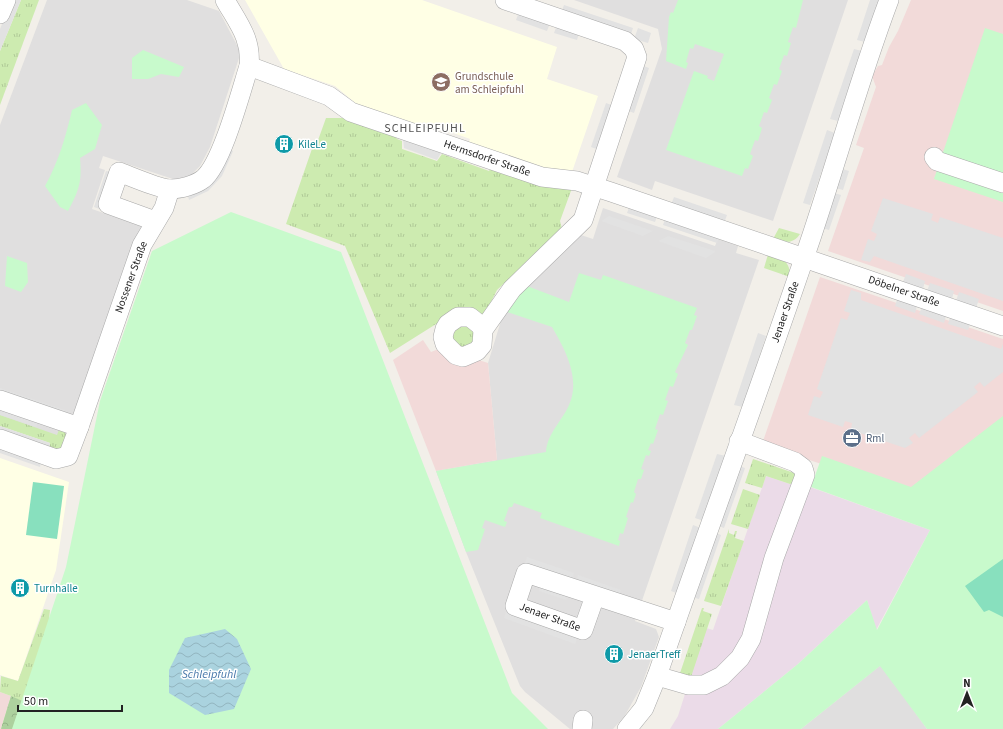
<svg xmlns="http://www.w3.org/2000/svg" width="1003" height="729" font-family="'Source Sans 3',sans-serif">
<style>
.residential{fill:#e0dfdf}
.commercial{fill:#f2dad9}
.industrial{fill:#ebdbe8}
.education{fill:#ffffe5}
.grass{fill:url(#grass-tufts)}
.forest{fill:url(#forest-crowns)}
.park{fill:#c8facc}
.pitch{fill:#88e0be}
.parking{fill:#e2e2e2}
.water{fill:url(#water-waves)}
.lines{fill:none;stroke-linecap:round;stroke-linejoin:round}
.minor-casing{stroke:#a9a9a9;stroke-width:20}
.minor{stroke:#fff;stroke-width:19}
.labels{text-anchor:middle;dominant-baseline:central;stroke-width:3;stroke-linejoin:round;paint-order:stroke}
.education-label{font-size:11px;fill:#785e54;stroke:#fff;text-anchor:start}
.culture-label{font-size:11px;fill:#0d838f;stroke:#fff;text-anchor:start}
.street-label{font-size:11px;fill:#222;stroke:#fff}
.service-label{font-size:11px;fill:#4e5e75;stroke:#fff;text-anchor:start}
.neighbourhood-label{font-size:12px;letter-spacing:1px;fill:#555;stroke:#fff}
.water-label{font-size:12px;font-style:italic;fill:#4a7aab;stroke:#fff}
</style>
<defs>
<pattern id="grass-tufts" width="24" height="20" patternUnits="userSpaceOnUse"><rect width="24" height="20" fill="#cdebb0"/><path d="M3 7l-1-3M5 7V3M7 7l1-3M15 17l-1-3M17 17v-4M19 17l1-3" fill="none" stroke="#b0c997"/></pattern>
<pattern id="forest-crowns" width="20" height="18" patternUnits="userSpaceOnUse"><rect width="20" height="18" fill="#add19e"/><path d="M2 6a3 3 0 1 1 6 0M12 15a3 3 0 1 1 6 0" fill="none" stroke="#95b388"/></pattern>
<pattern id="water-waves" width="16" height="10" patternUnits="userSpaceOnUse"><rect width="16" height="10" fill="#aad3df"/><path d="M0 5q4-4 8 0t8 0" fill="none" stroke="#92b5bf"/></pattern>
</defs>
<rect width="100%" height="100%" fill="#f2efe9"/>
<g class="residential">
<polygon points="47,0 187,0 219,11 239,49 239,58 210,147 200,166 190,176 180,179 173,179 103,156 99,168 105,170 92,209 144,227 67,447 0,423 0,125"/>
<polygon points="574,0 848,0 773,221 655,181 652,190 617,177 662,49 658,29"/>
<polygon points="603,208 715,246 718,239 738,246 736,253 759,260 635,621 656,629 659,637 641,687 624,717 613,729 570,729 525,692 520,686 466,552 436,471 497,460 488,363 504,311 509,302 581,235 593,239"/>
<polygon points="881,665 927,729 801,729"/>
</g>
<g class="commercial">
<polygon points="911,0 1003,0 1003,311 828,251 864,148 856,145 876,87 872,76 878,66 882,65 889,47 898,31"/>
<polygon points="820,277 1003,339 1003,442 928,500 762,444"/>
<polygon points="423,340 431,352 441,348 488,363 497,460 436,471 393,360"/>
<polygon points="0,692 11,696 1,729 0,729"/>
</g>
<polygon class="industrial" points="766,476 790,484 796,482 930,530 876,630 867,600 798,664 718,729 670,729 678,716 706,628 713,630"/>
<g class="education">
<polygon points="245,0 422,0 557,47 547,79 598,96 572,172 547,170 468,144 470,139 423,122 420,127 359,106 335,86 284,69"/>
<polygon points="0,458 69,482 56,570 18,681 0,675"/>
</g>
<g class="grass">
<polygon points="21,0 39,0 0,105 0,51"/>
<polygon points="326,118 345,118 396,137 397,139 402,141 402,149 437,161 442,154 489,171 491,167 572,188 560,221 562,229 497,290 485,314 481,316 452,314 390,353 345,246 286,224 314,143 317,143"/>
<path d="M779,228L800,234C793,245 784,242 773,239Z"/>
<path d="M769,251C781,257 791,262 790,277L764,268Z"/>
<polygon points="459,324 475,328 475,345 456,348 450,333"/>
<polygon points="0,415 57,435 60,427 64,430 67,437 61,450 48,451 50,443 0,426"/>
<polygon points="753,459 797,474 796,482 790,484 766,476 762,488 745,483"/>
<polygon points="743,489 760,495 748,529 731,524"/>
<polygon points="729,529 729,533 734,535 735,531 737,531 735,538 744,541 721,606 704,601"/>
<polygon points="702,608 704,608 703,611 712,614 690,680 679,676"/>
<polygon points="44,609 50,610 45,656 38,682 1,729 11,696 0,692 1,676 18,681"/>
</g>
<polygon class="forest" points="11,696 29,704 34,729 1,729"/>
<g class="park">
<polygon points="678,0 803,0 796,28 793,27 788,42 791,43 787,56 784,55 779,69 782,71 777,85 774,84 769,98 772,100 767,113 764,112 759,126 762,128 758,141 755,140 750,154 753,156 748,169 745,168 742,176 666,150 694,71 708,76 707,78 714,81 724,54 695,44 693,49 690,48 686,62 688,63 686,69 666,61 669,17 671,12 673,13"/>
<polygon points="985,28 1003,34 1003,202 934,179"/>
<polygon points="143,50 184,67 179,77 161,74 148,79 132,79 132,58"/>
<path d="M86,103L102,125L95,149L80,158C82,183 79,190 68,211L60,207L45,186C58,163 66,136 72,110Z"/>
<polygon points="231,212 341,252 512,693 548,729 12,729 66,567 100,401 152,251"/>
<polygon points="7,256 27,263 28,282 21,292 5,286"/>
<path d="M579,273L601,280L603,275L700,309L697,308L694,315L697,316L692,330H690L685,343L688,345L675,372L678,374L673,387L670,386L665,400L668,401L663,415L660,414L655,429L658,430L653,444L651,443L648,450L651,451L649,456L646,455L641,469L644,470L641,479H638L634,492L636,494L633,503L631,502L626,517L628,518L623,534L620,533L618,540L620,541L619,546L540,518L542,513L514,503L512,507H509L504,521L507,522L505,527L485,520L482,528L485,529L478,550L466,552L436,471L546,452C547,434 562,421 569,405C581,379 565,349 552,327L507,312L509,302L527,286L569,302Z"/>
<polygon points="1003,416 1003,729 927,729 880,666 801,729 718,729 798,664 867,600 877,630 930,530 811,487 822,456 911,487"/>
</g>
<g class="pitch">
<polygon points="33,482 64,486 57,539 26,535"/>
<polygon points="1003,559 1003,617 989,610 984,612 965,586"/>
</g>
<g class="parking">
<polygon points="12,0 21,0 0,51 0,29"/>
<polygon points="870,0 879,0 865,42 857,40"/>
<polygon points="564,5 633,28 630,37 561,13"/>
<polygon points="519,12 550,23 547,31 516,20"/>
<polygon points="557,25 579,33 577,40 554,33"/>
<polygon points="638,28 651,33 648,43 634,39"/>
<polygon points="854,49 862,51 838,121 830,119"/>
<polygon points="641,65 649,68 634,113 626,110"/>
<polygon points="606,103 614,106 599,150 591,147"/>
<polygon points="827,130 835,133 810,205 803,203"/>
<polygon points="403,138 441,153 437,160 404,148"/>
<polygon points="225,149 233,151 222,176 208,191 189,200 187,192"/>
<polygon points="839,168 849,171 843,190 832,187"/>
<polygon points="106,171 114,173 102,210 94,207"/>
<polygon points="831,192 841,195 829,230 819,227"/>
<polygon points="674,197 727,215 724,223 671,205"/>
<polygon points="883,198 933,214 931,220 938,223 940,217 1003,238 1003,301 874,256 870,262 861,260 868,239 874,241 877,234 871,231"/>
<polygon points="630,205 658,214 655,222 627,213"/>
<polygon points="609,216 653,231 643,236 601,221"/>
<polygon points="666,216 720,234 717,243 663,225"/>
<polygon points="668,236 715,251 714,253 706,258 658,241"/>
<polygon points="906,274 925,281 923,289 903,282"/>
<polygon points="930,283 954,291 952,299 927,291"/>
<polygon points="851,290 861,293 861,300 1001,349 1003,344 1003,372 984,387 980,382 974,387 978,392 919,438 915,433 909,438 913,443 905,448 851,430 852,423 845,421 843,427 808,415 814,396 820,398 823,392 817,389 841,318 847,320 850,313 844,311"/>
<polygon points="959,292 979,299 976,308 956,301"/>
<polygon points="898,297 918,303 915,313 895,306"/>
<polygon points="923,305 947,313 944,323 919,314"/>
<polygon points="951,315 971,322 968,330 948,324"/>
<polygon points="758,333 766,336 743,407 734,405"/>
<polygon points="0,388 65,410 63,418 0,396"/>
<polygon points="0,406 39,419 36,427 0,415"/>
<polygon points="0,426 50,443 48,451 0,434"/>
<polygon points="0,444 42,459 40,467 0,453"/>
<polygon points="717,454 726,456 704,521 695,518"/>
<polygon points="736,465 745,468 724,528 716,525"/>
<polygon points="693,525 701,528 679,594 671,591"/>
<polygon points="713,532 721,535 699,599 691,597"/>
<polygon points="527,557 574,573 571,582 524,566"/>
<polygon points="578,575 621,590 618,598 576,583"/>
<polygon points="542,582 569,591 566,600 539,591"/>
<polygon points="507,609 578,636 575,644 504,618"/>
</g>
<polygon class="water" points="225,629 237,639 251,669 234,709 205,715 169,693 169,670 185,638"/>
<g class="lines">
<defs>
<g id="minor">
<polyline points="0,14 6,0"/>
<polyline points="249,66 329,96 351,112 542,177 577,181 611,192 1003,326"/>
<polyline points="934,157 937,161 1003,183"/>
<path d="M155,221L108,204L119,172C130,176 162,190 171,189C181,189 195,185 203,179C222,164 241,91 249,66C252,39 238,23 225,0"/>
<polyline points="483,330 480,325 470,317 458,317 448,324 445,329 443,337 445,344 456,355 463,357 477,351 482,345 483,330 512,289 583,220 637,57 634,49 625,41 505,0"/>
<polyline points="0,400 79,427"/>
<polyline points="0,439 56,459 68,456 79,427 142,245 164,208 170,189"/>
<polyline points="595,596 583,630 515,606 526,573 676,622"/>
<polyline points="657,676 688,685 704,685 722,676 740,658 751,639 774,558 805,475 803,468 795,462 739,441"/>
<polyline points="582,729 583,720"/>
<path d="M627,729L644,708L657,676C708,529 762,383 812,235C838,157 860,77 889,0"/>
</g>
</defs>
<use href="#minor" class="minor-casing"/>
<use href="#minor" class="minor"/>
</g>
<defs>
<symbol id="school-disc" viewBox="-11 -11 22 22"><circle r="9.5" fill="#8d6e63" stroke="#fff"/><path d="M0-5L7-2L0 1L-7-2ZM-4 1L0 2.5L4 1V4Q0 6-4 4Z" fill="#fff"/></symbol>
<symbol id="building-disc" viewBox="-11 -11 22 22"><circle r="9.5" fill="#0f9aa8" stroke="#fff"/><path d="M-4-6H4V6H1V3H-1V6H-4ZM-2.5-4.3h1.7v1.8h-1.7ZM.8-4.3h1.7v1.8H.8ZM-2.5-1h1.7V.8h-1.7ZM.8-1h1.7V.8H.8Z" fill="#fff"/></symbol>
<symbol id="office-disc" viewBox="-11 -11 22 22"><circle r="9.5" fill="#5c6f8a" stroke="#fff"/><path d="M-6-3h4V-5.5h4V-3h4V5H-6ZM-1-4.5V-3h2v-1.5ZM-6 0V1H6V0Z" fill="#fff"/></symbol>
</defs>
<g fill-rule="evenodd">
<use href="#school-disc" x="430" y="71" width="22" height="22"/>
<use href="#building-disc" x="273" y="133" width="22" height="22"/>
<use href="#office-disc" x="841" y="427" width="22" height="22"/>
<use href="#building-disc" x="9" y="577" width="22" height="22"/>
<use href="#building-disc" x="603" y="643" width="22" height="22"/>
</g>
<g class="labels">
<g class="education-label">
<text x="455" y="76">Grundschule<tspan x="455" dy="13">am Schleipfuhl</tspan></text>
</g>
<g class="culture-label">
<text x="298" y="144">KileLe</text>
<text x="34" y="588">Turnhalle</text>
<text x="628" y="654">JenaerTreff</text>
</g>
<g class="street-label">
<text transform="translate(487 158) rotate(19)">Hermsdorfer Straße</text>
<text transform="translate(131 277) rotate(-70)">Nossener Straße</text>
<text transform="translate(904 291) rotate(19)">Döbelner Straße</text>
<text transform="translate(785 312) rotate(-71)">Jenaer Straße</text>
<text transform="translate(550 617) rotate(20)">Jenaer Straße</text>
</g>
<g class="service-label">
<text x="866" y="438">Rml</text>
</g>
<g class="neighbourhood-label">
<text x="425" y="128">SCHLEIPFUHL</text>
</g>
<g class="water-label">
<text x="209" y="674">Schleipfuhl</text>
</g>
</g>
<g transform="translate(967 693)" stroke="#ffffff" stroke-width="3" paint-order="stroke">
<path d="M0-3L7 15L0 10L-7 15Z" fill="#222222"/>
<text y="-6" font-size="11" font-weight="bold" text-anchor="middle" fill="#222222">N</text>
</g>
<path d="M18 705v6h104v-6" fill="none" stroke="#222222" stroke-width="2"/>
<text x="24" y="705" font-size="12" fill="#222222" stroke="#ffffff" stroke-width="3" paint-order="stroke">50 m</text>
</svg>
